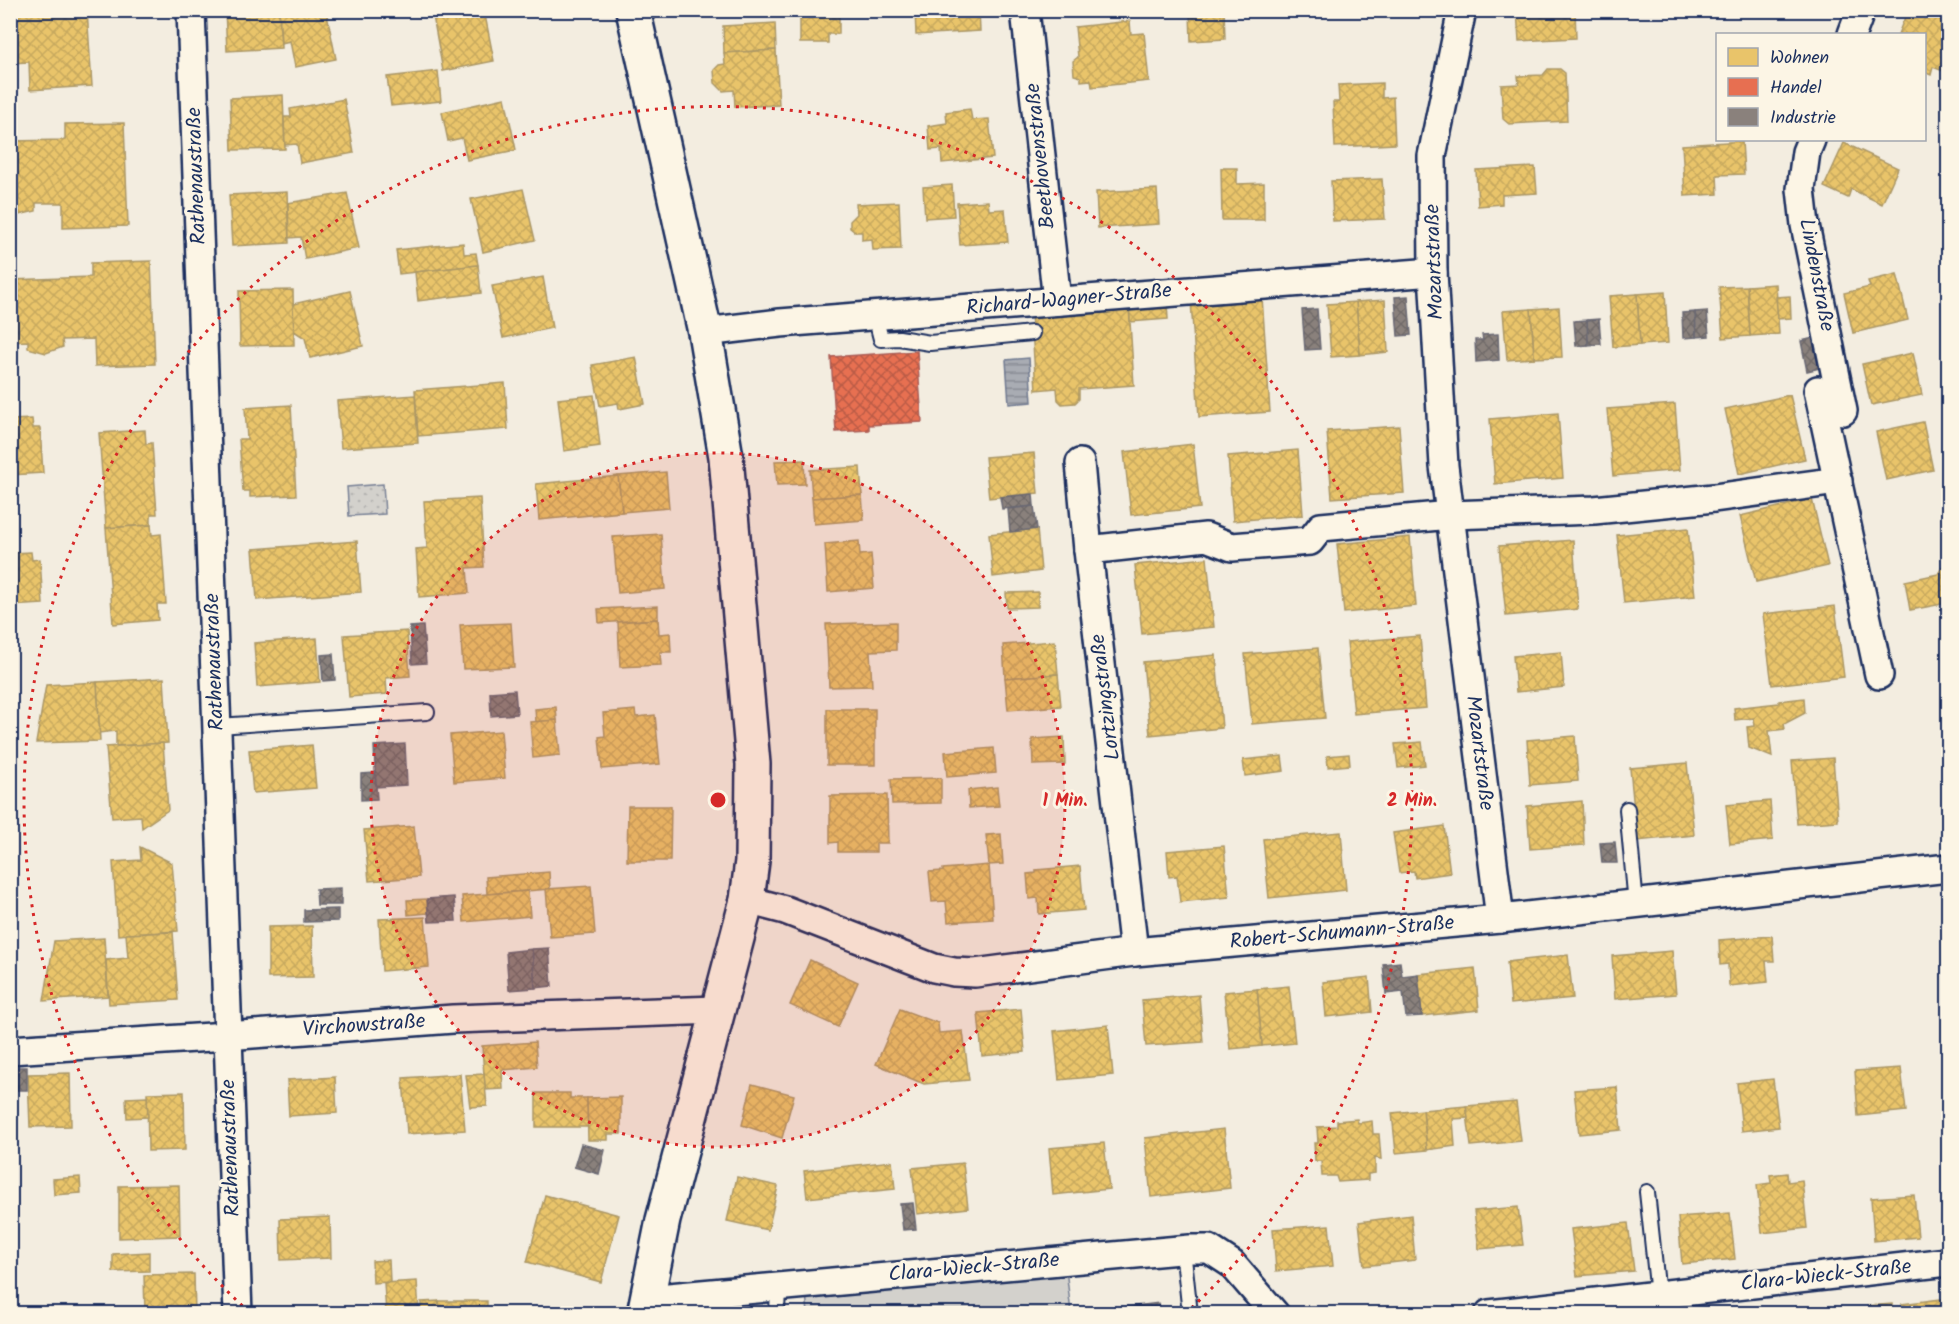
<svg xmlns="http://www.w3.org/2000/svg" width="1959" height="1324" font-family="Kalam,sans-serif">
<style>
.grass{fill:#d3d1cc;stroke:#778095;stroke-width:1.5}
.park{fill:url(#park-dots);stroke:#778095;stroke-width:1.5}
.water{fill:url(#water-rules);stroke:#707a91;stroke-width:1.5}
.homes{fill:url(#homes-cross-hatch);stroke:#ab9766;stroke-width:1.5}
.shops{fill:url(#shops-cross-hatch);stroke:#aa5c55;stroke-width:1.5}
.industry{fill:url(#industry-cross-hatch);stroke:#696873;stroke-width:1.5}
.lines{fill:none;stroke-linecap:round;stroke-linejoin:round}
.service-casing{stroke:#1b2f5e;stroke-width:18}
.minor-casing{stroke:#1b2f5e;stroke-width:32}
.secondary-casing{stroke:#1b2f5e;stroke-width:38}
.service{stroke:#fcf5e5;stroke-width:14}
.minor{stroke:#fcf5e5;stroke-width:27}
.secondary{stroke:#fcf5e5;stroke-width:33}
.ring{fill:none;stroke:#d62828;stroke-width:3;stroke-dasharray:3 6}
.labels{text-anchor:middle;dominant-baseline:central;stroke-width:6;stroke-linejoin:round;paint-order:stroke}
.street-label{font-size:21px;fill:#1b2f5e;stroke:#fcf5e5}
.centre{fill:#d62828;stroke:#fcf5e5;stroke-width:3}
.ring-label{font-size:18px;text-anchor:middle;font-weight:bold;fill:#d62828;stroke:#fcf5e5;stroke-width:6;stroke-linejoin:round;paint-order:stroke}
</style>
<defs>
<pattern id="park-dots" width="8" height="8" patternUnits="userSpaceOnUse" patternTransform="scale(1.5)"><rect width="8" height="8" fill="#d3d1cc"/><path d="M2 2h.1M6 6h.1" fill="none" stroke="#b5b4b2" stroke-width="1.8" stroke-linecap="round"/></pattern>
<pattern id="water-rules" width="6" height="5" patternUnits="userSpaceOnUse" patternTransform="scale(1.5)"><rect width="6" height="5" fill="#a9acb3"/><path d="M0 2.5h6" fill="none" stroke="#898c95"/></pattern>
<pattern id="homes-cross-hatch" width="8" height="8" patternUnits="userSpaceOnUse" patternTransform="scale(1.5)"><rect width="8" height="8" fill="#e9c46a"/><path d="M0 0l8 8M0 8l8-8" fill="none" stroke="#c7a95e"/></pattern>
<pattern id="shops-cross-hatch" width="8" height="8" patternUnits="userSpaceOnUse" patternTransform="scale(1.5)"><rect width="8" height="8" fill="#e76f51"/><path d="M0 0l8 8M0 8l8-8" fill="none" stroke="#ba5c46"/></pattern>
<pattern id="industry-cross-hatch" width="8" height="8" patternUnits="userSpaceOnUse" patternTransform="scale(1.5)"><rect width="8" height="8" fill="#8a817c"/><path d="M0 0l8 8M0 8l8-8" fill="none" stroke="#706a69"/></pattern>
</defs>
<rect width="100%" height="100%" fill="#f3ede0"/>
<filter id="ink" filterUnits="userSpaceOnUse"><feTurbulence type="fractalNoise" baseFrequency=".0167" numOctaves="2"/><feDisplacementMap in="SourceGraphic" scale="12" xChannelSelector="R" yChannelSelector="G"/><feConvolveMatrix kernelMatrix="1 2 1 2 8 2 1 2 1" color-interpolation-filters="sRGB"/></filter>
<g filter="url(#ink)">
<polygon class="grass" points="1065,1260 1071,1313 808,1313 805,1284"/>
<polygon class="park" points="383,484 385,514 349,516 347,487"/>
<polygon class="water" points="1029,358 1032,402 1009,404 1006,360"/>
<g class="homes">
<polygon points="12,10 87,10 92,86 30,90 29,62 10,63 10,20"/>
<polygon points="225,10 279,10 281,48 227,51"/>
<polygon points="279,10 326,10 336,59 295,67 290,41 281,43"/>
<polygon points="461,10 484,10 494,61 443,71 433,16"/>
<polygon points="800,10 839,10 839,34 828,34 828,43 800,43"/>
<polygon points="915,10 979,10 980,31 916,35"/>
<polygon points="1171,10 1224,10 1225,39 1191,41 1190,13 1171,13"/>
<polygon points="1517,10 1575,10 1576,38 1519,41"/>
<polygon points="1908,10 1948,10 1948,73 1933,67 1931,75 1924,72 1924,34 1898,34"/>
<polygon points="1130,21 1131,34 1144,33 1149,81 1092,87 1091,80 1081,81 1081,77 1074,75 1073,61 1078,57 1075,27"/>
<polygon points="775,23 776,50 724,53 723,26"/>
<polygon points="776,50 779,105 735,107 734,90 723,91 715,83 714,70 719,65 725,64 724,53"/>
<polygon points="1548,69 1560,69 1565,73 1567,121 1509,124 1503,119 1501,85 1519,84 1518,76 1543,75"/>
<polygon points="438,71 441,101 391,106 387,77"/>
<polygon points="1382,83 1382,98 1393,97 1395,144 1335,147 1333,102 1339,102 1338,85"/>
<polygon points="283,95 285,149 232,150 230,98"/>
<polygon points="505,98 516,150 467,160 462,138 448,141 442,112"/>
<polygon points="344,99 354,153 300,163 297,144 285,145 284,117 291,117 290,109"/>
<polygon points="970,109 972,120 989,119 993,158 942,163 941,149 930,150 928,126 947,123 946,112"/>
<polygon points="124,123 128,226 63,228 63,203 36,203 36,211 10,217 10,141 65,140 65,124"/>
<polygon points="1742,141 1744,174 1717,175 1718,194 1685,196 1682,145"/>
<polygon points="1844,143 1898,168 1882,204 1851,189 1848,198 1824,187"/>
<polygon points="1535,167 1537,193 1502,195 1502,204 1478,206 1476,170"/>
<polygon points="1221,168 1237,168 1237,184 1264,183 1264,220 1222,220"/>
<polygon points="1382,179 1385,219 1333,221 1331,181"/>
<polygon points="952,185 954,216 925,218 923,187"/>
<polygon points="523,189 535,240 483,252 471,199"/>
<polygon points="1157,189 1159,224 1098,228 1096,192"/>
<polygon points="287,192 289,243 232,246 229,195"/>
<polygon points="347,193 359,248 305,259 301,237 289,238 288,203"/>
<polygon points="988,201 989,210 1005,209 1008,242 960,245 957,203"/>
<polygon points="899,202 901,249 873,250 872,239 862,240 862,232 855,232 850,228 850,221 857,214 856,204"/>
<polygon points="463,243 464,254 476,253 478,265 399,274 396,250"/>
<polygon points="151,261 155,364 95,366 94,339 62,340 63,347 46,353 28,348 28,341 10,342 10,280 91,277 91,263"/>
<polygon points="478,265 481,293 418,301 415,272"/>
<polygon points="1897,274 1908,320 1853,333 1844,293 1870,287 1868,281"/>
<polygon points="543,277 552,328 503,338 492,286"/>
<polygon points="1776,284 1779,334 1750,336 1747,286"/>
<polygon points="1747,286 1750,336 1723,338 1719,287"/>
<polygon points="293,290 294,345 240,346 239,291"/>
<polygon points="350,291 363,346 310,358 305,338 294,331 293,304"/>
<polygon points="1665,292 1668,343 1640,345 1637,294"/>
<polygon points="1637,294 1640,345 1613,347 1609,296"/>
<polygon points="1790,296 1791,318 1778,319 1776,297"/>
<polygon points="1262,297 1270,412 1199,417 1191,301"/>
<polygon points="1385,300 1388,352 1360,355 1356,302"/>
<polygon points="1356,302 1360,355 1331,357 1327,304"/>
<polygon points="1167,303 1168,319 1130,322 1129,306"/>
<polygon points="1129,306 1134,385 1079,389 1079,399 1075,403 1062,404 1058,400 1057,388 1036,390 1031,313"/>
<polygon points="1559,307 1562,357 1534,358 1531,309"/>
<polygon points="1531,309 1534,358 1507,360 1503,311"/>
<polygon points="1913,353 1922,395 1871,405 1862,364"/>
<polygon points="636,357 645,404 619,409 618,403 600,406 592,365"/>
<polygon points="505,383 508,429 418,436 415,390"/>
<polygon points="415,395 418,443 341,448 337,401"/>
<polygon points="594,395 600,446 564,451 558,399"/>
<polygon points="1790,395 1805,459 1739,474 1725,409"/>
<polygon points="1675,404 1680,470 1613,476 1607,409"/>
<polygon points="291,405 296,495 250,497 250,491 243,491 239,439 247,439 245,408"/>
<polygon points="1558,413 1563,478 1495,484 1490,419"/>
<polygon points="32,419 33,428 40,428 43,473 10,475 10,420"/>
<polygon points="1923,422 1933,470 1886,480 1876,432"/>
<polygon points="1399,426 1404,493 1332,498 1327,431"/>
<polygon points="145,430 146,444 152,443 157,514 151,514 151,525 106,528 99,433"/>
<polygon points="1193,444 1200,508 1131,515 1124,452"/>
<polygon points="1298,450 1303,515 1233,521 1228,456"/>
<polygon points="1034,453 1038,493 989,498 985,457"/>
<polygon points="804,460 805,484 777,485 775,461"/>
<polygon points="860,467 862,495 812,498 810,470"/>
<polygon points="666,472 669,508 622,512 618,476"/>
<polygon points="618,476 622,512 539,520 536,484"/>
<polygon points="862,495 864,520 814,524 812,498"/>
<polygon points="480,498 484,567 467,568 469,593 419,597 416,549 427,548 424,501"/>
<polygon points="1812,499 1828,566 1756,582 1740,516"/>
<polygon points="151,525 152,535 161,534 166,604 157,604 158,620 113,624 106,528"/>
<polygon points="1688,528 1695,596 1624,603 1617,535"/>
<polygon points="1037,529 1041,571 993,577 989,534"/>
<polygon points="661,534 665,589 618,593 613,537"/>
<polygon points="1410,537 1416,606 1344,613 1337,544"/>
<polygon points="1573,540 1578,609 1506,616 1499,546"/>
<polygon points="357,541 361,592 257,600 253,549"/>
<polygon points="859,541 860,555 871,554 874,588 828,592 825,544"/>
<polygon points="31,552 32,560 40,559 43,604 10,606 10,553"/>
<polygon points="1207,558 1214,627 1142,634 1135,565"/>
<polygon points="1948,558 1948,603 1910,610 1905,581 1938,574"/>
<polygon points="1038,592 1038,607 1007,608 1006,593"/>
<polygon points="658,606 658,619 599,623 598,609"/>
<polygon points="1835,606 1844,677 1772,685 1763,614"/>
<polygon points="658,619 659,634 670,633 671,652 660,652 661,665 620,667 618,622"/>
<polygon points="896,622 896,650 870,651 872,686 829,687 826,624"/>
<polygon points="511,623 514,667 463,669 460,625"/>
<polygon points="407,631 410,676 386,678 387,694 349,697 344,635"/>
<polygon points="1420,636 1426,708 1354,714 1347,642"/>
<polygon points="317,638 320,682 257,687 254,643"/>
<polygon points="1055,641 1058,674 1005,678 1003,645"/>
<polygon points="1318,648 1325,718 1252,724 1245,654"/>
<polygon points="1561,652 1564,687 1516,692 1513,656"/>
<polygon points="1216,655 1222,728 1150,735 1143,662"/>
<polygon points="1058,674 1061,706 1008,710 1005,678"/>
<polygon points="164,678 168,743 116,746 116,731 99,733 97,682"/>
<polygon points="97,682 100,741 36,743 46,685"/>
<polygon points="1804,698 1805,713 1784,724 1785,729 1769,731 1772,757 1749,748 1747,727 1755,726 1754,718 1735,720 1734,708 1779,703 1779,701"/>
<polygon points="556,707 557,720 536,722 535,709"/>
<rect x="827" y="709" width="48" height="56"/>
<polygon points="635,710 636,717 655,715 660,764 602,769 599,737 605,736 603,713"/>
<polygon points="557,720 560,755 533,758 530,722"/>
<polygon points="501,731 505,778 454,782 450,735"/>
<polygon points="1575,736 1578,781 1530,785 1527,740"/>
<polygon points="1064,737 1065,764 1033,765 1032,739"/>
<polygon points="1422,742 1425,765 1398,768 1395,744"/>
<polygon points="163,743 168,810 142,828 141,816 112,818 106,747"/>
<polygon points="312,745 316,788 253,793 249,750"/>
<polygon points="994,748 996,773 947,777 945,752"/>
<polygon points="1349,754 1350,765 1328,767 1327,756"/>
<polygon points="1282,756 1284,771 1245,776 1243,760"/>
<polygon points="1833,758 1838,821 1797,824 1792,761"/>
<polygon points="1687,763 1694,835 1637,841 1630,768"/>
<polygon points="941,778 941,803 892,804 891,779"/>
<polygon points="997,787 999,806 969,808 968,790"/>
<polygon points="887,795 888,843 876,843 876,852 838,852 838,842 830,843 830,796"/>
<polygon points="1582,801 1584,845 1530,849 1527,806"/>
<polygon points="1770,801 1773,840 1730,844 1726,805"/>
<polygon points="628,806 671,806 670,861 627,861"/>
<polygon points="414,826 419,877 369,881 364,830"/>
<polygon points="1444,826 1450,873 1415,878 1414,871 1399,873 1393,833"/>
<polygon points="1341,832 1346,890 1269,898 1263,839"/>
<polygon points="1001,834 1003,864 989,865 986,835"/>
<polygon points="1224,846 1229,897 1180,902 1177,876 1169,877 1167,851"/>
<polygon points="140,847 172,863 178,931 118,935 113,862 141,860"/>
<polygon points="989,865 993,919 948,922 946,901 932,902 929,872 943,871 943,869"/>
<polygon points="1080,866 1084,910 1039,914 1038,898 1029,899 1027,874 1036,873 1036,870"/>
<polygon points="549,872 550,889 487,894 486,877"/>
<polygon points="591,886 595,934 550,937 546,889"/>
<polygon points="528,891 530,916 464,922 462,896"/>
<polygon points="427,899 428,913 408,915 407,900"/>
<polygon points="1948,915 1948,947 1943,916"/>
<polygon points="425,917 429,967 382,971 379,919"/>
<polygon points="312,926 313,977 268,978 268,927"/>
<polygon points="173,932 178,1000 109,1004 106,960 128,958 126,934"/>
<polygon points="1772,936 1774,961 1766,961 1768,982 1729,986 1728,964 1720,965 1719,940"/>
<polygon points="104,938 108,996 44,1001 54,941"/>
<polygon points="1672,951 1676,994 1615,999 1612,956"/>
<polygon points="1568,955 1573,998 1511,1004 1507,962"/>
<polygon points="810,960 858,982 838,1027 790,1005"/>
<polygon points="1475,968 1479,1010 1422,1016 1418,974"/>
<polygon points="1369,977 1372,1012 1326,1017 1323,982"/>
<polygon points="1289,986 1295,1043 1262,1046 1257,989"/>
<polygon points="1257,989 1262,1046 1230,1049 1224,992"/>
<polygon points="1199,995 1203,1042 1146,1046 1142,1000"/>
<polygon points="900,1009 938,1023 939,1033 963,1031 969,1080 924,1084 876,1064"/>
<polygon points="1021,1009 1025,1052 982,1056 978,1013"/>
<polygon points="1108,1025 1113,1075 1059,1080 1054,1031"/>
<polygon points="535,1042 537,1067 502,1070 503,1089 485,1090 482,1046"/>
<polygon points="1901,1068 1906,1111 1858,1116 1855,1071"/>
<polygon points="70,1073 71,1126 30,1127 28,1074"/>
<polygon points="460,1074 465,1130 407,1134 403,1078"/>
<polygon points="484,1074 487,1106 470,1107 466,1075"/>
<polygon points="335,1077 337,1113 289,1116 287,1080"/>
<polygon points="1773,1079 1779,1127 1742,1131 1737,1083"/>
<polygon points="752,1084 794,1095 782,1138 742,1125"/>
<polygon points="1617,1087 1621,1130 1579,1134 1574,1090"/>
<polygon points="184,1092 185,1150 148,1151 147,1093"/>
<polygon points="536,1093 570,1093 570,1098 587,1098 588,1127 536,1127"/>
<polygon points="147,1097 148,1117 127,1118 126,1098"/>
<polygon points="621,1097 621,1134 608,1134 608,1140 588,1140 587,1098"/>
<polygon points="1516,1102 1521,1141 1471,1146 1466,1106"/>
<polygon points="1466,1106 1468,1118 1453,1119 1455,1146 1427,1150 1423,1110"/>
<polygon points="1423,1110 1427,1150 1396,1153 1392,1113"/>
<polygon points="1357,1119 1358,1123 1372,1121 1373,1134 1379,1134 1381,1159 1375,1158 1375,1173 1368,1174 1368,1180 1338,1182 1336,1176 1322,1176 1321,1161 1315,1161 1314,1143 1318,1143 1317,1127 1337,1126 1337,1121"/>
<polygon points="1224,1129 1230,1188 1151,1197 1145,1138"/>
<polygon points="1104,1143 1109,1189 1053,1195 1049,1148"/>
<polygon points="892,1161 895,1189 807,1198 804,1171"/>
<polygon points="963,1163 968,1208 917,1214 912,1168"/>
<polygon points="1787,1173 1788,1182 1802,1180 1807,1228 1762,1233 1757,1185 1771,1183 1770,1175"/>
<polygon points="80,1177 81,1193 54,1195 53,1179"/>
<polygon points="737,1177 778,1186 768,1230 727,1221"/>
<polygon points="179,1185 180,1236 119,1238 119,1186"/>
<polygon points="545,1195 619,1215 601,1282 527,1262"/>
<polygon points="1914,1195 1918,1237 1874,1241 1871,1198"/>
<polygon points="1518,1207 1523,1245 1479,1249 1474,1211"/>
<polygon points="1730,1213 1735,1259 1682,1264 1678,1217"/>
<polygon points="1411,1215 1415,1260 1364,1266 1359,1222"/>
<polygon points="330,1217 331,1258 281,1260 280,1219"/>
<polygon points="1628,1223 1634,1271 1577,1276 1571,1229"/>
<polygon points="1329,1225 1333,1266 1276,1271 1273,1229"/>
<polygon points="149,1252 149,1271 113,1272 113,1254"/>
<polygon points="389,1260 390,1282 373,1283 372,1261"/>
<polygon points="194,1274 195,1314 145,1314 144,1275"/>
<polygon points="417,1281 419,1312 386,1314 384,1283"/>
<polygon points="1948,1298 1948,1314 1904,1314 1902,1304"/>
<rect x="439" y="1301" width="48" height="13"/>
<polygon points="439,1301 439,1314 421,1314 421,1302"/>
<polygon points="1892,1304 1893,1314 1869,1314 1868,1306"/>
</g>
<polygon class="shops" points="917,351 922,422 869,425 869,430 836,432 831,357"/>
<g class="industry">
<polygon points="1408,296 1411,335 1398,336 1395,297"/>
<polygon points="1317,309 1320,349 1305,350 1302,310"/>
<polygon points="1707,311 1709,336 1696,337 1695,312"/>
<polygon points="1695,312 1696,337 1683,338 1682,313"/>
<polygon points="1599,319 1601,344 1588,345 1587,320"/>
<polygon points="1587,320 1588,345 1576,346 1574,321"/>
<polygon points="1498,334 1499,360 1476,362 1475,340 1483,340 1482,335"/>
<polygon points="1814,338 1820,368 1807,371 1801,341"/>
<polygon points="1033,494 1034,506 1002,509 1000,497"/>
<polygon points="1034,506 1037,529 1010,532 1008,509"/>
<polygon points="423,626 426,663 412,664 410,627"/>
<polygon points="333,654 335,680 323,681 321,655"/>
<polygon points="515,690 517,714 491,716 490,692"/>
<polygon points="405,744 407,785 376,787 374,746"/>
<polygon points="375,773 377,799 361,800 361,774"/>
<polygon points="1615,842 1617,863 1602,863 1600,843"/>
<polygon points="341,888 341,905 317,905 316,889"/>
<polygon points="454,897 456,921 429,922 427,899"/>
<polygon points="338,909 338,921 304,922 304,910"/>
<polygon points="549,948 552,986 535,988 532,949"/>
<polygon points="532,949 535,988 509,990 506,952"/>
<polygon points="1400,962 1402,976 1418,974 1422,1016 1406,1017 1403,992 1386,994 1383,964"/>
<rect x="10" y="1067" width="17" height="23"/>
<polygon points="581,1144 605,1150 599,1174 574,1167"/>
<polygon points="913,1203 916,1229 903,1230 900,1204"/>
<polygon points="1159,1303 1160,1314 1121,1314 1120,1308"/>
</g>
<g class="lines">
<defs>
<g id="service">
<polyline points="875,316 881,339 899,338 930,343 1032,333"/>
<polyline points="218,726 427,712"/>
<polyline points="1627,809 1636,904"/>
<polyline points="1647,1192 1658,1295"/>
<polyline points="1183,1249 1190,1314"/>
<polyline points="777,1314 778,1286"/>
</g>
<g id="minor">
<polyline points="191,10 238,1314"/>
<polyline points="1025,10 1057,301"/>
<polyline points="1462,10 1432,156 1433,272 1444,466 1500,919"/>
<polyline points="1852,34 1861,10"/>
<polyline points="1811,140 1806,152 1801,189 1805,225 1843,411"/>
<polyline points="705,332 780,323 1433,272"/>
<polyline points="1818,390 1879,675"/>
<polyline points="1080,463 1088,550"/>
<polyline points="747,900 785,910 934,968 954,972 975,973 1134,952 1500,919 1948,868"/>
<polyline points="1134,952 1088,550 1206,537 1232,547 1310,541 1321,527 1450,515 1594,510 1714,498 1838,481"/>
<polyline points="10,1050 227,1036 453,1019 718,1010"/>
<polyline points="647,1299 1190,1249 1209,1249 1232,1264 1275,1314"/>
<polyline points="1489,1314 1948,1262"/>
</g>
<polyline id="secondary" points="633,10 705,332 726,457 753,764 752,861 747,900 663,1220 644,1314"/>
</defs>
<use href="#service" class="service-casing"/>
<use href="#minor" class="minor-casing"/>
<use href="#secondary" class="secondary-casing"/>
<use href="#service" class="service"/>
<use href="#minor" class="minor"/>
<use href="#secondary" class="secondary"/>
</g>
</g>
<circle cx="718" cy="800" r="347" fill="#d62828" fill-opacity=".12"/>
<g class="ring">
<circle cx="718" cy="800" r="347"/>
<path d="M249 1312A694 694 0 1 1 1187 1312"/>
</g>
<g class="labels">
<g class="street-label">
<text transform="translate(1041 156) rotate(-96)">Beethovenstraße</text>
<text transform="translate(197 176) rotate(-92)">Rathenaustraße</text>
<text transform="translate(1435 262) rotate(-92)">Mozartstraße</text>
<text transform="translate(1816 275) rotate(79)">Lindenstraße</text>
<text transform="translate(1069 300) rotate(-5)">Richard-Wagner-Straße</text>
<text transform="translate(215 662) rotate(-92)">Rathenaustraße</text>
<text transform="translate(1106 697) rotate(-97)">Lortzingstraße</text>
<text transform="translate(1479 753) rotate(83)">Mozartstraße</text>
<text transform="translate(1342 933) rotate(-5)">Robert-Schumann-Straße</text>
<text transform="translate(364 1026) rotate(-4)">Virchowstraße</text>
<text transform="translate(231 1148) rotate(-92)">Rathenaustraße</text>
<text transform="translate(974 1268) rotate(-5)">Clara-Wieck-Straße</text>
<text transform="translate(1826 1276) rotate(-6)">Clara-Wieck-Straße</text>
</g>
</g>
<circle cx="718" cy="800" r="9" class="centre"/>
<g class="ring-label">
<text x="1065" y="806">1 Min.</text>
<text x="1412" y="806">2 Min.</text>
</g>
<rect width="1959" height="1324" fill="none" stroke="#fcf5e5" stroke-width="36"/>
<rect x="18" y="18" width="1923" height="1288" fill="none" stroke="#1b2f5e" stroke-width="2" filter="url(#ink)"/>
<rect x="1716" y="33" width="210" height="108" fill="#fcf5e5" stroke="#a2a6af" stroke-width="1.5"/>
<rect x="1728" y="48" width="30" height="18" fill="#e9c46a" stroke="#a2a6af" stroke-width="1.5"/>
<text x="1770" y="63" font-size="18" fill="#1b2f5e">Wohnen</text>
<rect x="1728" y="78" width="30" height="18" fill="#e76f51" stroke="#a2a6af" stroke-width="1.5"/>
<text x="1770" y="93" font-size="18" fill="#1b2f5e">Handel</text>
<rect x="1728" y="108" width="30" height="18" fill="#8a817c" stroke="#a2a6af" stroke-width="1.5"/>
<text x="1770" y="123" font-size="18" fill="#1b2f5e">Industrie</text>
</svg>
